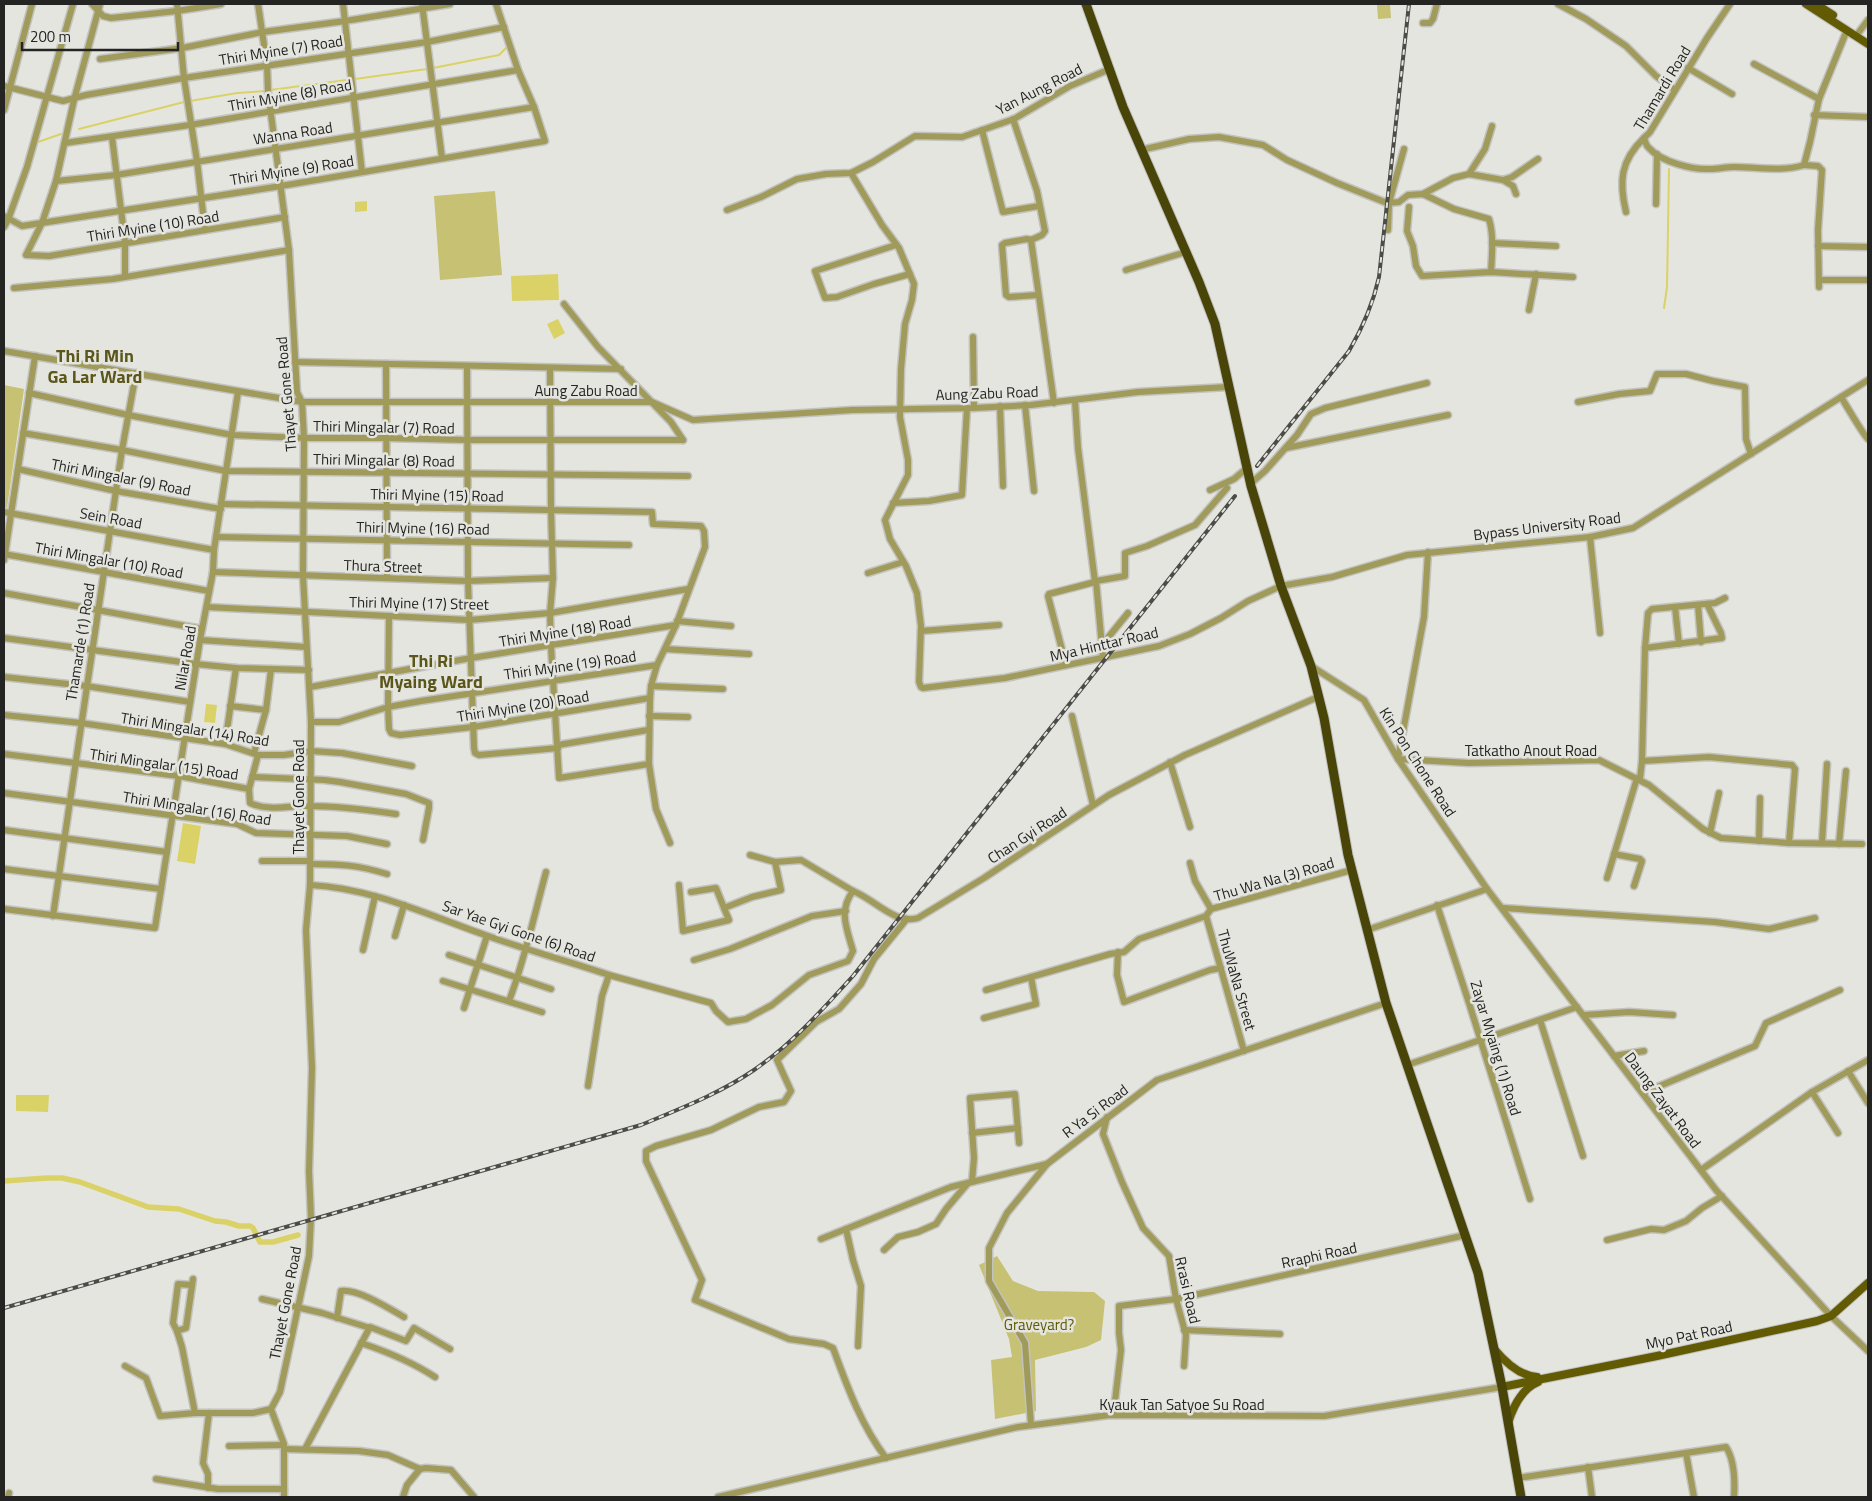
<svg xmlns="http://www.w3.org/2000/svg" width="1872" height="1501" font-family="'Titillium Web',sans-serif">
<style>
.green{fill:#c7c173}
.water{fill:#dad266}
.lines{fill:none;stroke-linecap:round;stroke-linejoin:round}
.stream{stroke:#dad266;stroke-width:2}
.canal{stroke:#dad266;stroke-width:5.5}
.minor-casing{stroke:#c2c2be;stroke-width:9}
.major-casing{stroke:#c2c2be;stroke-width:10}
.highway-casing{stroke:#c2c2be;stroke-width:11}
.minor{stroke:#a09b5b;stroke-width:6}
.major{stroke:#625b04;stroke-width:8}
.highway{stroke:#494509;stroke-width:9}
.rail-casing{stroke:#4b4b48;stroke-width:4}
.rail{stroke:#e5e5e0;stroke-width:2;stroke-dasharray:5.5;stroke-linecap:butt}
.labels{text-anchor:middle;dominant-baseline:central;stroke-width:5;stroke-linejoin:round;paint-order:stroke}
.street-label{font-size:15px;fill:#242422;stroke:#e5e5e0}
.park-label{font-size:15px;fill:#605a03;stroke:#e5e5e0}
.quarter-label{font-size:18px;font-weight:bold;fill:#5b561a;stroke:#e5e5e0}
</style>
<rect width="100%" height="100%" fill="#e5e5e0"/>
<g class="green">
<polygon points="1377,4 1390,4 1391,18 1378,19"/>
<polygon points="495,191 502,275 440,280 434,196"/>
<polygon points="4,385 24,389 7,508 4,507"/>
<polygon points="997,1256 1013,1281 1038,1291 1094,1292 1105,1301 1101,1340 1086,1347 1035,1360 1036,1411 995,1419 991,1360 1012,1357 1009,1339 979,1265"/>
</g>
<g class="water">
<polygon points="367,201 367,211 355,212 355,202"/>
<polygon points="558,274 559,300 512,301 511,276"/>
<polygon points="558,319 565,333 554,339 547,324"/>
<polygon points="206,704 217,705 215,723 204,722"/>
<polygon points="183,823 201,826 195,864 177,861"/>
<polygon points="16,1095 49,1095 48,1112 16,1111"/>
</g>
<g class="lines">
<g class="stream">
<polyline points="433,68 499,55 508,46"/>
<polyline points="355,79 427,69"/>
<polyline points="270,90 347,80"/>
<polyline points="190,101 237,93 266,91"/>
<polyline points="79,129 184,102"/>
<polyline points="38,142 61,134"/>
<polyline points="1664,308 1667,287 1669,169"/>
</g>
<polyline class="canal" points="4,1181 47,1178 62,1178 80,1182 148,1207 179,1209 215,1221 226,1222 239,1226 250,1226 253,1228 260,1242 273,1242 298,1235"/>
<defs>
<g id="minor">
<polyline points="92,4 103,16 111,18 177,11 221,4"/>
<polyline points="100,4 74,100 56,181 42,223 26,255 49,256 285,217"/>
<polyline points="177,4 184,78 197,161 205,230"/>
<polyline points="258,4 267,65 268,92 289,250 297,392 302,402 304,438 303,576 311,722 310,885 306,930 312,1068 309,1171 311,1218 309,1256 280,1392 271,1409 284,1444 284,1497"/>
<polyline points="343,4 362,172"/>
<polyline points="422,4 442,158"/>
<polyline points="1558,4 1586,19 1626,46 1656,76 1675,90"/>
<path d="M1730,4L1707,38L1650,132L1644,138C1645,141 1646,146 1649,148C1661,162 1693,170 1710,169C1718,169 1726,167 1734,167C1756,167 1782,172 1804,165L1810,142L1819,99L1847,30"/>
<polyline points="1423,23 1430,23 1433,19 1437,4"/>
<polyline points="1859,32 1868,20"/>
<polyline points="100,59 182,48 263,32 345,21 450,4"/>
<polyline points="1754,64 1819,99"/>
<polyline points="1688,68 1732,94"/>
<polyline points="4,86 63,101 86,95 184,78 427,42 504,27"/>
<polyline points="4,110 32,4"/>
<polyline points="1814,115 1868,117"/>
<polyline points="1013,119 1037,191 1045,231 1042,235 1031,240 1027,239 1005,243 1002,245 1006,295 1009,297 1038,295"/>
<polyline points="982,130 1003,212 1039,206"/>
<polyline points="112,137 125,242 125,276"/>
<polyline points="65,143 190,125 518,70"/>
<path d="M1141,150L1189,139L1219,137L1263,145L1287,160L1337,183L1387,203L1399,202L1408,195L1423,194L1454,209L1489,219C1494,236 1492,254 1491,272"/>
<polyline points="1804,165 1818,166 1822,170 1818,230 1819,287"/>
<polyline points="851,173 882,225 899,248 914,284 912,300 905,324 901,369 900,417 908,460 908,475 885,520 890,539 906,566 917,593 921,626 919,682 921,687 923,688 1005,678 1159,646 1190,634 1221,618 1248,601 1281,586 1332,577 1407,555 1590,537 1633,528 1868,380"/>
<polyline points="1469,174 1503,180 1513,186 1516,194"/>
<polyline points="1503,180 1512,177 1538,159"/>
<polyline points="56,181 116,175 534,107"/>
<polyline points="1423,194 1453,178 1469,174 1485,149 1492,126"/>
<polyline points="1656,204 1657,154"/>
<polyline points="1409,207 1407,231 1413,246 1416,266 1422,276 1491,272 1573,277"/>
<polyline points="727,210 761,197 797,179 826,174 851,173 873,162 915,136 962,137 1014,119 1070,86 1110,69"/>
<path d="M1626,212C1619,182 1620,161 1644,138"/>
<polyline points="4,216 22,226 281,186 545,141 534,107 518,70 496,4"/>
<polyline points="4,227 8,220 27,167 73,4"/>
<polyline points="1388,230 1389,203 1404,149"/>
<polyline points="1031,240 1054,403"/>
<polyline points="1492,243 1556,246"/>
<polyline points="896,245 815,271 825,298 837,297 874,284 910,274"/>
<polyline points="1818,246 1868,247"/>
<polyline points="1126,270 1186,252"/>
<polyline points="1819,280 1868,280"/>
<polyline points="14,288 113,279 289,250"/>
<polyline points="564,304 598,347 671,422 683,440"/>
<polyline points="1529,310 1536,274"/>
<polyline points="973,337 974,408"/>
<polyline points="4,351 302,402 652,402 693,420 852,410 974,408 1031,405 1138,392 1228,387"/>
<polyline points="295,362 621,369"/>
<polyline points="386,364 387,578"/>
<polyline points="467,367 468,581 474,748 475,753 479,755 558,748"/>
<polyline points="550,368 551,509 553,578 550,613 551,646 559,778 649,764"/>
<polyline points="29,393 128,415 232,435 304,438 386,438 467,440 683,440"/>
<path d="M1841,397C1846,405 1864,436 1868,439"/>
<polyline points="1578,402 1619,394 1650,391 1657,374 1686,374 1713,381 1745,387 1746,439 1751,454"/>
<polyline points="1025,405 1034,491"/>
<polyline points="1000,406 1003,486"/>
<polyline points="23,433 122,450 226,471 688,476"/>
<polyline points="1286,448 1448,415"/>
<polyline points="18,469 116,491 221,509"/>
<polyline points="1250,484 1265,471 1297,435 1311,414 1325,408 1427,383"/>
<polyline points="1210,490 1234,479 1247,468"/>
<polyline points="893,503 929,501 962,495 967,408"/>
<polyline points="221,504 652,512 653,524 701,526 704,531 705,547 676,625 657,665 651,686 650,698 649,764 656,809 670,843"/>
<polyline points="4,512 214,550"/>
<polyline points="216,537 629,545"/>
<polyline points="1590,537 1600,633"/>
<polyline points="1428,552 1424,617 1398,759 1469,763 1599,760 1649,785 1703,829 1721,838 1789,843 1862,844"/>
<polyline points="4,554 209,591"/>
<polyline points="4,560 35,356"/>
<polyline points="213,572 468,581 553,578"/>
<polyline points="868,573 903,562"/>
<polyline points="4,593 202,629"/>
<polyline points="1698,605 1701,642"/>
<polyline points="207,607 469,620 550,613 688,589"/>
<polyline points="1675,607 1679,644"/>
<polyline points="389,616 388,707 389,729 391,733 400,735 473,727 650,698"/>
<polyline points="677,621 731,626"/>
<polyline points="921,631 999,625"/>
<polyline points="4,638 196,664 236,668 309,670"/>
<polyline points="200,640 306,647"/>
<polyline points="1102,645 1128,613"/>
<polyline points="1645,648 1722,638 1721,633 1707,604"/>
<polyline points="665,649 749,654"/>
<polyline points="1103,658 1096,581 1125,576 1125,553 1147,546 1195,525 1227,488"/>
<polyline points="1066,665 1048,596 1049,594 1095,582 1078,448 1075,401"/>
<polyline points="1311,666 1364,700 1398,759 1487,889 1716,1190 1831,1316 1868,1351"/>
<polyline points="4,677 86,686 190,702"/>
<polyline points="651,686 723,689"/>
<polyline points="310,687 471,658 676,625"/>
<polyline points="230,706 266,710"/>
<polyline points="4,715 81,723 225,744 258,755 284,755 311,751 342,753 412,766"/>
<polyline points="649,716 688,717"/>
<polyline points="1072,716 1093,805"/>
<polyline points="311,722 339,722 388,707 421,701 657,665"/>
<polyline points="225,744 236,668"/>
<polyline points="558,745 648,730"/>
<polyline points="254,753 266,710 271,669"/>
<path d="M4,754L179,776L249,789L250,803C269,812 291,805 311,806C340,806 367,810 396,814"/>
<polyline points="1642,761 1709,757 1792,765 1795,769 1789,843"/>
<polyline points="1170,762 1190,827"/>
<polyline points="252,777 324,780 340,782 406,794 429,803 429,808 423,840"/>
<polyline points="1640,779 1642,761 1645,648 1648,613 1652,609 1715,603 1725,598"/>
<polyline points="249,789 258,755"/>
<polyline points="4,793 237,824 256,833 347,836 387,844"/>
<polyline points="4,830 167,852"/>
<polyline points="1710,833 1719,793"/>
<polyline points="1759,841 1760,798"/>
<polyline points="1822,843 1827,764"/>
<polyline points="1839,844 1846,771"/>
<polyline points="1614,854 1640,859 1642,861 1634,886"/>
<path d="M750,855L775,862L801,860L853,891C874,899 895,925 918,918L984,878L1109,795L1185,755L1318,697"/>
<polyline points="262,861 310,861"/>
<polyline points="1190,863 1195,881 1211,909"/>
<path d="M310,864C340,864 358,865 387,874"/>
<polyline points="4,869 161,889"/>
<polyline points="1607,878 1637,778"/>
<path d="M310,885C372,888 428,915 485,935C526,950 568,961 609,975L602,996L588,1086"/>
<polyline points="679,885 683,931 729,920 724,908 752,897 781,890 775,862"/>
<polyline points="691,892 716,888 724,908"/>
<polyline points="1437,905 1469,1003 1530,1199"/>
<polyline points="1503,908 1715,922 1769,929 1815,918"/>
<polyline points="4,909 155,928 200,640 213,572 214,550 238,392"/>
<polyline points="53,916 122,450 136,373"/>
<polyline points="1206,916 1244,1051"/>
<polyline points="1367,930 1487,889"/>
<polyline points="395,936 404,905"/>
<polyline points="363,950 375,896"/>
<polyline points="1118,952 1117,975 1124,1002 1210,970 1221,968"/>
<polyline points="449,955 551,989"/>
<polyline points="694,960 730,949 812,916 846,911"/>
<path d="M609,975L711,1003L716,1011L728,1022L746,1019L772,1005L809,975L848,961L853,951C847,929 838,911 853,891"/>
<polyline points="443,981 542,1012"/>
<polyline points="986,990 1110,954 1124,952 1139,939 1206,916 1211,909 1352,870"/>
<path d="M509,1001C525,959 534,916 546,872"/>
<polyline points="464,1008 487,936"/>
<polyline points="1584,1015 1629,1012 1673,1015"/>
<polyline points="984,1018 1036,1004 1031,977"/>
<polyline points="1540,1020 1583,1156"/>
<polyline points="1614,1056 1644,1051"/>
<polyline points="1407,1065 1577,1007"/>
<polyline points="1848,1071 1868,1103"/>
<polyline points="1812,1092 1838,1133"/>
<polyline points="1643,1093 1755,1046 1766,1023 1840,990"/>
<polyline points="1107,1117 1103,1134 1122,1182 1143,1228 1169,1256 1176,1299 1186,1335 1184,1366"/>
<polyline points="972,1133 1018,1128"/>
<polyline points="1701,1170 1812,1092 1868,1060"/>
<polyline points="972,1182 974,1158 970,1098 1015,1094 1019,1143"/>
<polyline points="846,1229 853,1260 861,1286 858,1346"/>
<polyline points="821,1239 951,1187 1047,1164 1157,1080 1386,1003"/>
<polyline points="1607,1240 1651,1229 1664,1230 1686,1221 1702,1208 1722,1196"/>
<polyline points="884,1250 898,1237 918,1232 936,1224 946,1209 968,1183"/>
<polyline points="193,1279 186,1328 177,1331 182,1347 195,1413"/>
<polyline points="262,1299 322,1313 370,1328"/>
<path d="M337,1318L341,1291C357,1288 390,1309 404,1317"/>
<polyline points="1184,1330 1280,1334"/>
<polyline points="177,1331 173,1323 178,1284 192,1285"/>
<path d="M361,1343C388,1352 412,1362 435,1377"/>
<polyline points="125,1366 146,1378 160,1416 195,1413 253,1413 271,1409"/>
<polyline points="1116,1415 1115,1401 1121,1350 1119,1333 1119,1306 1176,1299 1466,1235"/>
<polyline points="1031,1425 1025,1343 989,1281 989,1248 1007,1213 1047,1164"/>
<polyline points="229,1446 284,1445"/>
<polyline points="284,1449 359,1451 388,1455 420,1469 426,1468 451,1470 474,1497"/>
<polyline points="305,1449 370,1327 406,1341 414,1328 450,1349"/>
<polyline points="1686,1453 1694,1497"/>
<path d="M886,1458C861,1425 847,1386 833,1348L824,1344L789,1339L695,1300L702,1280L646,1161V1151L656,1146L711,1130L759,1107L784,1102L791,1091L777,1060L816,1022L839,1009L861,984L874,959L906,920"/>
<polyline points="1588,1467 1592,1497"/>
<path d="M1518,1478L1726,1447C1735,1461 1735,1481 1734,1497"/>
<polyline points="156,1479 218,1489 284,1489"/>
<polyline points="208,1488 208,1474 203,1463 209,1413"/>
<polyline points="8,1497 9,1493"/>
<polyline points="403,1497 407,1485 420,1469"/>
<polyline points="718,1497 1018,1427 1110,1415 1324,1416 1502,1387"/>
</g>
<g id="major">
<polyline points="1806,4 1868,44"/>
<polyline points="1816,4 1833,15"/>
<path d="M1495,1350C1506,1363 1520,1376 1537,1377"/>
<polyline points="1502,1387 1657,1356 1817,1321 1831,1316 1868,1283"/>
<path d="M1508,1423C1513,1407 1521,1389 1538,1382"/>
</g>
<polyline id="highway" points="1086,4 1123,107 1199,282 1215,324 1251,486 1281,586 1311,666 1324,718 1348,855 1386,1003 1478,1273 1502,1387 1521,1497"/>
</defs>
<use href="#minor" class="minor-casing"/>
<use href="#major" class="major-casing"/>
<use href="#highway" class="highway-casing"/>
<use href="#minor" class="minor"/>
<use href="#major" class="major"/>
<use href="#highway" class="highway"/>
<defs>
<g id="rail">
<path d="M1257,466L1349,351C1363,327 1373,304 1379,277L1409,4"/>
<path d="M4,1308L641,1125C679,1109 719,1094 754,1070C792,1044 822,1010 853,976L1235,496"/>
</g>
</defs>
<use href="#rail" class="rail-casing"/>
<use href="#rail" class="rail"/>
</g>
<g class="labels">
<g class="street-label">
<text transform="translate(281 50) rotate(-9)">Thiri Myine (7) Road</text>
<text transform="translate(1662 88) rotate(-59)">Thamardi Road</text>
<text transform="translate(1039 89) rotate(-27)">Yan Aung Road</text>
<text transform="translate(290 95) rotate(-10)">Thiri Myine (8) Road</text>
<text transform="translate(293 133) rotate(-9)">Wanna Road</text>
<text transform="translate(292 170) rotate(-9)">Thiri Myine (9) Road</text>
<text transform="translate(153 226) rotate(-9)">Thiri Myine (10) Road</text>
<text x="586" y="390">Aung Zabu Road</text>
<text transform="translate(987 393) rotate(-2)">Aung Zabu Road</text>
<text transform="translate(286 394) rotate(-95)">Thayet Gone Road</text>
<text transform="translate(384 427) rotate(1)">Thiri Mingalar (7) Road</text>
<text transform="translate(384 460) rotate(1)">Thiri Mingalar (8) Road</text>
<text transform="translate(121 477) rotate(11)">Thiri Mingalar (9) Road</text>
<text transform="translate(437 495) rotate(1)">Thiri Myine (15) Road</text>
<text transform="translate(111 518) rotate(10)">Sein Road</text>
<text transform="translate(1547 526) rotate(-7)">Bypass University Road</text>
<text transform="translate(423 528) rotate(1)">Thiri Myine (16) Road</text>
<text transform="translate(109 560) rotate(10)">Thiri Mingalar (10) Road</text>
<text transform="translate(383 566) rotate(2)">Thura Street</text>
<text transform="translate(419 603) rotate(1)">Thiri Myine (17) Street</text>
<text transform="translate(565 631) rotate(-9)">Thiri Myine (18) Road</text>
<text transform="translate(80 642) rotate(-81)">Thamarde (1) Road</text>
<text transform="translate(1104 644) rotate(-13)">Mya Hinttar Road</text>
<text transform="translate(185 658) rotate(-80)">Nilar Road</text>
<text transform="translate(570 665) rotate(-8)">Thiri Myine (19) Road</text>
<text transform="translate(523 706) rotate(-9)">Thiri Myine (20) Road</text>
<text transform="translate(195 729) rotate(9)">Thiri Mingalar (14) Road</text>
<text x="1531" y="750">Tatkatho Anout Road</text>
<text transform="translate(1418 762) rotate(57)">Kin Pon Chone Road</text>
<text transform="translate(164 764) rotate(8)">Thiri Mingalar (15) Road</text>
<text transform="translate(298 797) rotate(-90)">Thayet Gone Road</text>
<text transform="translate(197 808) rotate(9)">Thiri Mingalar (16) Road</text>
<text transform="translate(1027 835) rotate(-33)">Chan Gyi Road</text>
<text transform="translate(1274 879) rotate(-16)">Thu Wa Na (3) Road</text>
<text transform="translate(519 931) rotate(19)">Sar Yae Gyi Gone (6) Road</text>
<text transform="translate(1237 980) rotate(74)">ThuWaNa Street</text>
<text transform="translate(1496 1048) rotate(73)">Zayar Myaing (1) Road</text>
<text transform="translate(1663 1100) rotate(53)">Daung Zayat Road</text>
<text transform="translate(1095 1111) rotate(-37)">R Ya Si Road</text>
<text transform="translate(1319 1255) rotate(-12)">Rraphi Road</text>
<text transform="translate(1188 1290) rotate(77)">Rrasi Road</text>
<text transform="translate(285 1303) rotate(-79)">Thayet Gone Road</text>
<text transform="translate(1689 1335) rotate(-12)">Myo Pat Road</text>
<text x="1182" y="1404">Kyauk Tan Satyoe Su Road</text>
</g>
<g class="park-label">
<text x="1039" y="1324">Graveyard?</text>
</g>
<g class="quarter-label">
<text x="95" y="355">Thi Ri Min<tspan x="95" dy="21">Ga Lar Ward</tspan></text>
<text x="431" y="660">Thi Ri<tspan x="431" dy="21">Myaing Ward</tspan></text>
</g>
</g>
<rect width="1872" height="1501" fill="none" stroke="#242422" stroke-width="10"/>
<path d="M22 42v8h156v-8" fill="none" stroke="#242422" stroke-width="2.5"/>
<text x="30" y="42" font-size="15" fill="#242422" stroke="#e5e5e0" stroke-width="4" paint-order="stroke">200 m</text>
</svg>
